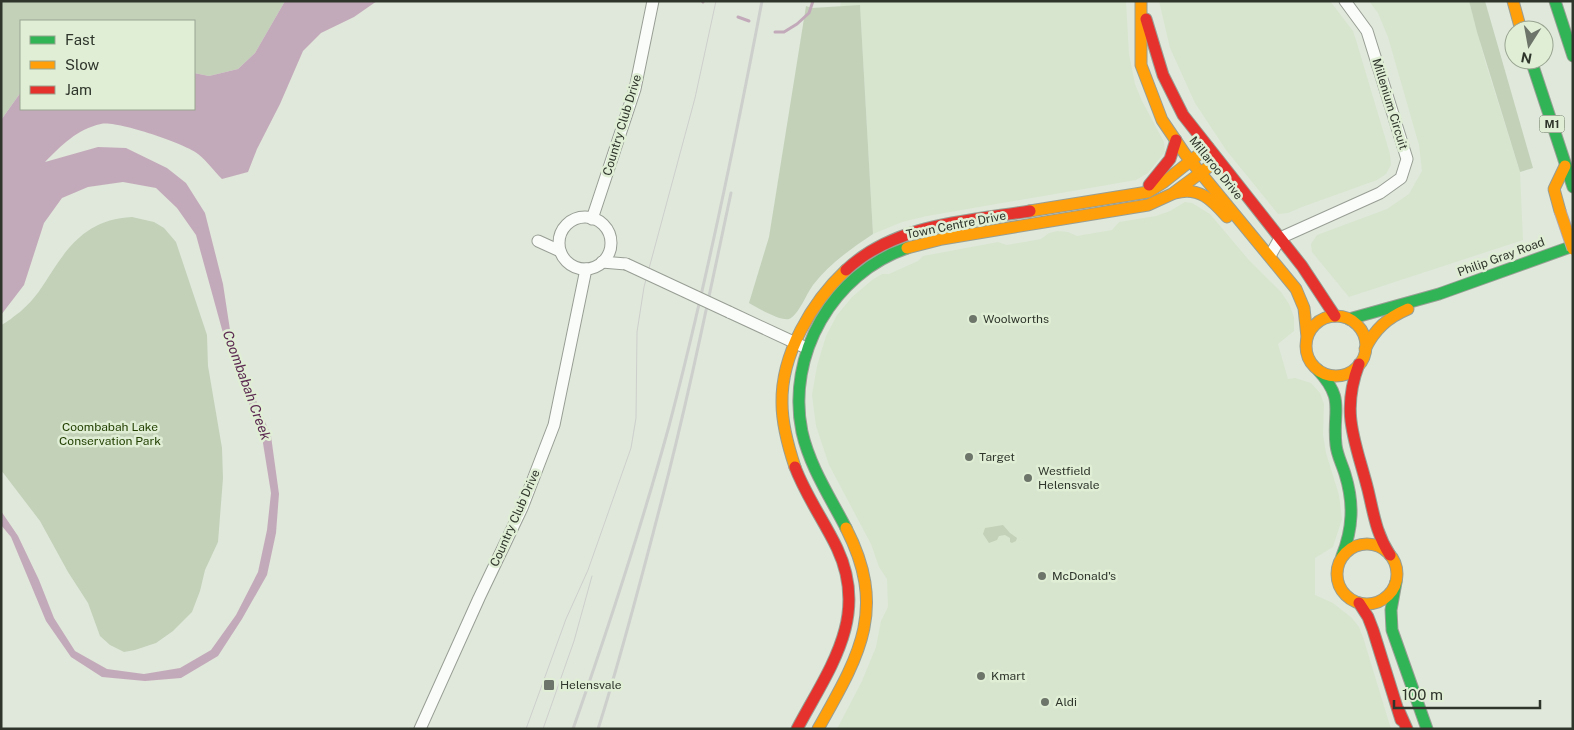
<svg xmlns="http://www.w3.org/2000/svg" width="1574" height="730" font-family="'Public Sans',sans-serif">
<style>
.built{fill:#d7e5ce}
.green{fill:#c3d1b9}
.water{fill:#c3aaba}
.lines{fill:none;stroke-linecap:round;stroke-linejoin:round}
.stream{stroke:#c3aaba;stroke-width:3}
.street-casing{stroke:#989e94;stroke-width:13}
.fast-casing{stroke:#989e94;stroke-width:13}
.slow-casing{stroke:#989e94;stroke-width:13}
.jam-casing{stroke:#989e94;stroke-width:13}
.street{stroke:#fafcfa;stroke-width:11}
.fast{stroke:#30b455;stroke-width:11}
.slow{stroke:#ff9f0a;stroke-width:11}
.jam{stroke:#e5322d;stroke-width:11}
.tram{stroke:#cdcfcc;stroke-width:1}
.rail{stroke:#cdcfcc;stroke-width:3}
.street-bridge-casing{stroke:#989e94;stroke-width:13;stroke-linecap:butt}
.slow-bridge-casing{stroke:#b0a7ab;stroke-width:13;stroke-linecap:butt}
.street-bridge{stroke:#fafcfa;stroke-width:11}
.slow-bridge{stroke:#ff9f0a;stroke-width:11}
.poi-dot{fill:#6d7469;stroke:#dfeed5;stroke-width:2}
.labels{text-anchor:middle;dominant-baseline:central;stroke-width:5;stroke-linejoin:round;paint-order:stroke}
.shield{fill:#dfeed5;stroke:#646c5e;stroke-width:1}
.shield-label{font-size:11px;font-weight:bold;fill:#2f352b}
.street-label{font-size:12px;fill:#2f352b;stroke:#dfeed5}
.poi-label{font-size:12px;fill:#2f352b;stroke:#dfeed5;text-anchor:start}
.park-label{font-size:12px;fill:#244103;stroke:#dfeed5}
.water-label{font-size:14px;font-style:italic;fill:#5c2951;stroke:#dfeed5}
</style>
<rect width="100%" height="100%" fill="#e0e8db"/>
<g class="built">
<polygon points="841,1 1126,1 1129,54 1135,84 1142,101 1164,142 1165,152 1148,173 1136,180 927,216 902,222 873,234 860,6 840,7"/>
<polygon points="1159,1 1330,1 1353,31 1356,40 1390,154 1391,165 1386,174 1377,180 1302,207 1288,213 1278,214 1226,150 1195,103 1170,48"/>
<polygon points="1369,1 1469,1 1486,64 1520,172 1523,240 1349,297 1312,252 1311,244 1317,235 1387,209 1409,194 1422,171 1419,145 1388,37 1378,13"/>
<polygon points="1185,202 1192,203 1210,214 1248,259 1281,292 1289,304 1294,317 1294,331 1278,344 1288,379 1295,378 1311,383 1320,393 1324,404 1323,435 1326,453 1339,495 1342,519 1333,547 1315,558 1315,595 1333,603 1352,618 1359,627 1363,637 1391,729 837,729 862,681 876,647 881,621 888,607 887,579 879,567 871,544 829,465 816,426 812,395 817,366 826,336 837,315 852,297 872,280 882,274 889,274 918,261 923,256 998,242 1007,245 1041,239 1049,233 1058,231 1068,232 1077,236 1112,230 1119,222 1156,216 1170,211"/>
</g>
<g class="green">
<polygon points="1,1 285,1 255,53 238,69 209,76 194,73 194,21 21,21 21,92 1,120"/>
<polygon points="1469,1 1485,1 1533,168 1520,172 1477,32"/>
<path d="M860,5L873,234C852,248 829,264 813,285C807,293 798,316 789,319C780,321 758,308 749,303L769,237L806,6L812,8Z"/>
<path d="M132,217L154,222L164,228L176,242L207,335L208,366L222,448L223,478L218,542L205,570L200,591L192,612L173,631L156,643L135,650L124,652L110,645L100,636L88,603L68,572L40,521L1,470V325C8,322 14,316 20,312C36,298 42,287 53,270C73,239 93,219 132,217Z"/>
<polygon points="1003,525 1010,533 1017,538 1016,541 1012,543 1010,542 1010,538 1005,535 999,536 997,540 989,543 983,534 985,528"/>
</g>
<path class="water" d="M285,1H377L354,17L321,33L303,51L280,104L257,149L248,172L222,179C214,171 207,161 198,154C186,144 116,120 101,124C77,129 61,146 45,162L98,147L126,148L167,168L186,183L205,213L223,284L232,343L271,436L279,494L276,533L267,575L242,619L218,656L181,678L145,681L102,677L71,657L46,621L11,537L1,525V511L18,536L39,580L54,618L75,651L107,669L144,674L180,668L211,650L236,615L258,572L267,530L271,493L262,437L226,344L196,235L177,208L156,188L123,182L88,187L62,198L44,223L24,285L1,315V120L21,92V109H194V73L209,76L238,69L255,53Z"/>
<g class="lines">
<g class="stream">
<polyline points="702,1 703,2"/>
<polyline points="738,17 749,21"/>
<polyline points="775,32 784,32 797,24 809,13 813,1"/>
</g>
<defs>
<g id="street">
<circle cx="585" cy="243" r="26"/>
<polyline points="592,219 635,89 653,1"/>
<polyline points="538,241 560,251"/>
<polyline points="1270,256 1280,238 1380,193 1401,178 1407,159 1367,31 1345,1"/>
<polyline points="602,262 626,264"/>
<polyline points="729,312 802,346"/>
<polyline points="420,729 479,598 522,508 554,425 586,269"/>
</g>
<g id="fast">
<polyline points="1555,1 1573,56"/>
<polyline points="1531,60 1573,187"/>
<polyline points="1349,319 1439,294 1573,246"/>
<path d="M1318,370C1346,401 1332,409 1336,445C1337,455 1342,464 1345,474C1354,503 1353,528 1342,556"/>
<path d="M846,528C830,497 810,467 802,432C786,355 833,273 907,248"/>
<polyline points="1396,582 1391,610 1392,630 1427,729"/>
</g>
<g id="slow">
<polyline points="1141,1 1141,65 1162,120 1185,154 1296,289 1304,308 1307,337"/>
<polyline points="1513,1 1521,30"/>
<path d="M1175,193C1199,186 1212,200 1227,217"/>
<polyline points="1030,211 1148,192 1164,182 1208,147"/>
<polyline points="1560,211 1554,189 1565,166"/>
<polyline points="907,248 942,239 1148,205 1172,194 1218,160"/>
<circle cx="1336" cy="346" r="30"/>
<path d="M1365,349C1375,329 1387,318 1408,309"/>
<path d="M795,467C788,446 782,425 782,403C781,354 812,302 846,270"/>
<circle cx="1367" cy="574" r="30"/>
<path d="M818,729C859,656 888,610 846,528"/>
</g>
<g id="jam">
<polyline points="1146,19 1163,75 1183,115 1302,266 1335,316"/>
<polyline points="1149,185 1170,159 1176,140"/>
<path d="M846,270C895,224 967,221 1030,211"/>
<path d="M1359,364C1340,414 1356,442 1368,490C1374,515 1376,533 1390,555"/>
<path d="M795,467C806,496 824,521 837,548C870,618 828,670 797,729"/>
<polyline points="1359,603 1368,617 1373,630 1401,720"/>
<polyline points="1399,711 1407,729"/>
</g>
</defs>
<use href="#street" class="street-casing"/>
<use href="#fast" class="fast-casing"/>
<use href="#slow" class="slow-casing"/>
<use href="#jam" class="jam-casing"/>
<use href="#street" class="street"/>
<use href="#fast" class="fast"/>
<use href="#slow" class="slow"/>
<use href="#jam" class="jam"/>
<g class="tram">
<polyline points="526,729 566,619 588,570 631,448 636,418 637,332 644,287 695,98 716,1"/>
<polyline points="543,729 574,641 592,576"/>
</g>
<g class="rail">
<path d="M573,729C608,629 641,528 669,426C706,286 735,143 762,1"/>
<path d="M598,729C622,654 641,579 661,503C688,400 709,296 731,193"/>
</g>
<defs>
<polyline id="street-bridge" points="626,264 729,312"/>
<polyline id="slow-bridge" points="1560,211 1573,249"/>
</defs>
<use href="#street-bridge" class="street-bridge-casing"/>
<use href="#slow-bridge" class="slow-bridge-casing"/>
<use href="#street-bridge" class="street-bridge"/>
<use href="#slow-bridge" class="slow-bridge"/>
</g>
<g class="poi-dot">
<circle cx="973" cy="319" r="5"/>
<circle cx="969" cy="457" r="5"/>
<circle cx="1028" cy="478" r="5"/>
<circle cx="1042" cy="576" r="5"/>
<circle cx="981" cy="676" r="5"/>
<rect x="543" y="679" width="12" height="12" rx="2.5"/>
<circle cx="1045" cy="702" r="5"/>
</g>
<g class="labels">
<rect class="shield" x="1539.5" y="115.5" width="25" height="17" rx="4"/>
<g class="shield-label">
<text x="1552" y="124">M1</text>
</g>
<g class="street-label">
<text transform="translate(1390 104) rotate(73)">Millenium Circuit</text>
<text transform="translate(622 125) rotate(-73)">Country Club Drive</text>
<text transform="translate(1216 168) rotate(51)">Millaroo Drive</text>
<text transform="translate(956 225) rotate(-11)">Town Centre Drive</text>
<text transform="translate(1501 257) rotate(-20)">Philip Gray Road</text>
<text transform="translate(515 518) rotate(-66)">Country Club Drive</text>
</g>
<g class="poi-label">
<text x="983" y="319">Woolworths</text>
<text x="979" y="457">Target</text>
<text x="1038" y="471">Westfield<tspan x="1038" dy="14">Helensvale</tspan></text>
<text x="1052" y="576">McDonald's</text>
<text x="991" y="676">Kmart</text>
<text x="560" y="685">Helensvale</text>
<text x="1055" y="702">Aldi</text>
</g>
<g class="park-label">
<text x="110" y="427">Coombabah Lake<tspan x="110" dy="14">Conservation Park</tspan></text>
</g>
<g class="water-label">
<text transform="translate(247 385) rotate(70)">Coombabah Creek</text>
</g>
</g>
<rect width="1574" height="730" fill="none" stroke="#2f352b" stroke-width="5"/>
<rect x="20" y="20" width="175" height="90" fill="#dfeed5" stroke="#99a491"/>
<rect x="30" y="36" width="25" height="8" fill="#30b455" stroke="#99a491"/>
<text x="65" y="45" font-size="15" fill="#2f352b">Fast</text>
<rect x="30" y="61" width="25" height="8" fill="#ff9f0a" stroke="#99a491"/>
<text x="65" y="70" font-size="15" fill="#2f352b">Slow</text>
<rect x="30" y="86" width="25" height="8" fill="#e5322d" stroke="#99a491"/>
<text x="65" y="95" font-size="15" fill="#2f352b">Jam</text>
<g transform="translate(1529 45) rotate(191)"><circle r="24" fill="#dfeed5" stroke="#99a491"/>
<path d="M0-4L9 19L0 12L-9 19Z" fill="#6d7469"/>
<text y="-8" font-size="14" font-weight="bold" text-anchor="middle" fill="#2f352b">N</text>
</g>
<path d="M1394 700v8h146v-8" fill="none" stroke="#2f352b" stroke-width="2.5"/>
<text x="1402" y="700" font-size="15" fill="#2f352b" stroke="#dfeed5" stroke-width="4" paint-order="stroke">100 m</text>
</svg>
